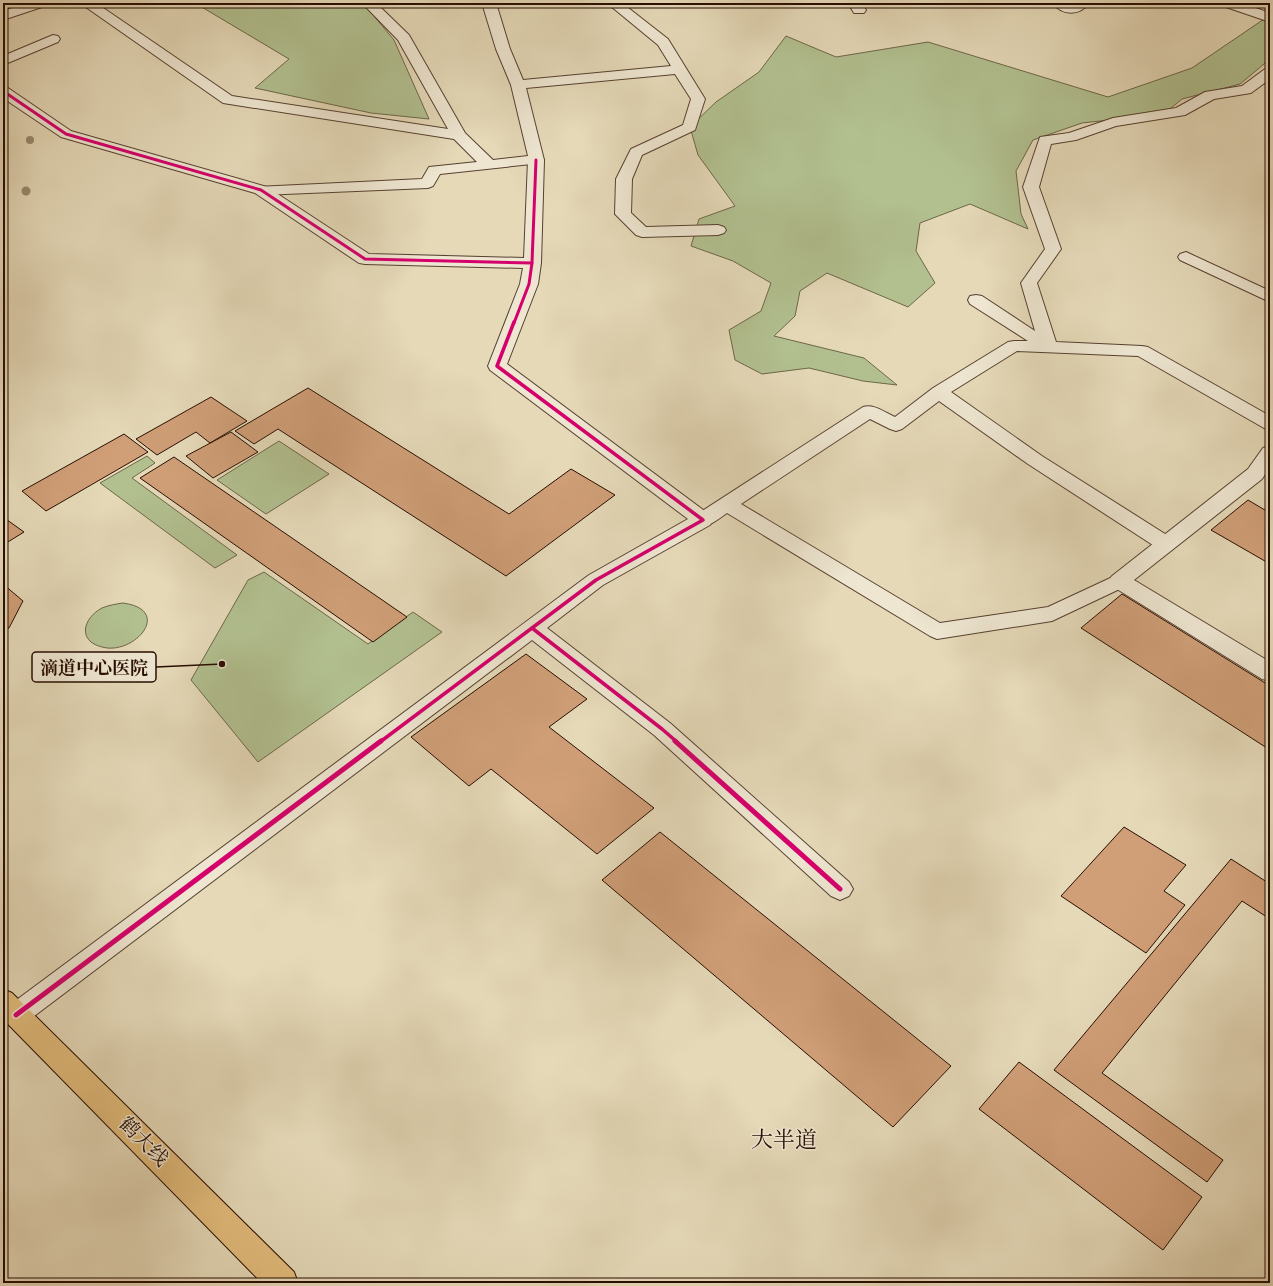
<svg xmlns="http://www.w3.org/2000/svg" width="1273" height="1286" font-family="'IM FELL DW Pica','Noto Serif SC',serif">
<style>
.green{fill:#b2c090;stroke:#6d6648}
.building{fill:#d09f78;stroke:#280d01}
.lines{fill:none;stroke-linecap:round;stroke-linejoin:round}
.service-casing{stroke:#57402f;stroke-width:2}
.minor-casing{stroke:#57402f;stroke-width:2}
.trunk-casing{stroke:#280d01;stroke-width:2}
.service{fill:#eee6d1;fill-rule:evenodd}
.minor{fill:#eee6d1;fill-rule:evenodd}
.trunk{fill:#e2bc7c;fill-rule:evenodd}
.cycleway-far2-casing{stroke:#eee6d1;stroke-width:5}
.cycleway-far1-casing{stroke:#eee6d1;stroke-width:6}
.cycleway-casing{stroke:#eee6d1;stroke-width:8}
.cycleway-far2{stroke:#d6006c;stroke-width:3}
.cycleway-far1{stroke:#d6006c;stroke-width:3.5}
.cycleway{stroke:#d6006c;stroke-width:5}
.tree{fill:#978b6f}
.labels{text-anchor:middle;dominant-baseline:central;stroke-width:3;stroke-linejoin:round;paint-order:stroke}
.near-street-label{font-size:20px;fill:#280d01;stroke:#eee6d1}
.near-neighbourhood-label{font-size:22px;fill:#280d01;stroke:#eee6d1}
.leader{fill:none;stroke:#280d01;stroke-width:1.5}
.callout-dot{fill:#280d01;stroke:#eee6d1;stroke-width:1.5}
.callout{fill:#eee6d1;stroke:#280d01;stroke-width:1.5}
.callout-label{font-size:18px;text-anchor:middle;font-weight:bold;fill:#280d01}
</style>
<rect width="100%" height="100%" fill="#e5d9b8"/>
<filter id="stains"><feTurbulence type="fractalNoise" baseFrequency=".005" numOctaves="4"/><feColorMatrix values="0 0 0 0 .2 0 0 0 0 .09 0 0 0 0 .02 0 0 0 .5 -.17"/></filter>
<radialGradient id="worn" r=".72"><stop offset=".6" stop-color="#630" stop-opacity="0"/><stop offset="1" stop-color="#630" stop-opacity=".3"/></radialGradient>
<g class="green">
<polygon points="195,3 363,3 394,40 429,119 371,113 255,88 289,59"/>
<polygon points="1270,15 1270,59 1240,84 1182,99 1164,114 1082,123 1033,140 1016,171 1021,214 1028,229 970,204 920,223 916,251 935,283 908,307 827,273 800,291 795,316 774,336 864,358 897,385 863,381 809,368 762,374 735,360 729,330 761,311 771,283 733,261 691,246 699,219 735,206 698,155 690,127 716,102 759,72 786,36 836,57 928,42 1108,97 1192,68"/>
<polygon points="279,441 329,474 266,514 217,480"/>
<polygon points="147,456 155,463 132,478 237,555 215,568 100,483"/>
<polygon points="264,572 368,644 413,612 442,632 258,762 191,680 248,580"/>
<path d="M123,603C174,610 134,656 102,647C77,641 83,618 102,608C109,605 116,604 123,603Z"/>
</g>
<g class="building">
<polygon points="308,388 509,514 571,469 615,495 506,576 278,429 254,444 235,431"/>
<polygon points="211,397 247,421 210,443 196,432 157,455 136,439"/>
<polygon points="231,432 258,452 213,478 186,456"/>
<polygon points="124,434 148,452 46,511 22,491"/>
<polygon points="174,457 407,617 373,642 140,478"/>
<polygon points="1248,500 1270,513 1270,564 1211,530"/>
<polygon points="3,517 24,532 3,545"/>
<polygon points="3,584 23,601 9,628 3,631"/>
<polygon points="1122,594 1270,686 1270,750 1081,628"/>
<polygon points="526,654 587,699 549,727 654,808 597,854 491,769 469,786 411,737"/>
<polygon points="1124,827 1186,865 1164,891 1185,905 1146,953 1061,896"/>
<polygon points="660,832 951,1066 893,1127 602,880"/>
<polygon points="1231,859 1270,884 1270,919 1242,901 1102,1073 1223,1160 1207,1182 1054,1070"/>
<polygon points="1019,1062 1202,1197 1163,1250 979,1109"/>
</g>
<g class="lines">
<defs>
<g id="service">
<polygon points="80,3 96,3 232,96 448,129 398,40 362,3 376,3 409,35 465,133 493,160 528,156 511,85 496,49 482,3 496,3 510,49 523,80 671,66 658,45 607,3 622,3 668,39 705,99 695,130 642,155 632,179 631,213 646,227 718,225 724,227 726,230 724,233 718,235 642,237 636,235 615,214 616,179 631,149 683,125 691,99 675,74 526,88 544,160 541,163 440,174 433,186 428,188 261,195 256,193 253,190 256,187 422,179 429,167 477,162 454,139 223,103"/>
<polygon points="848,3 862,3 866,10 864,13 854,13"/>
<polygon points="53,35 58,36 60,39 58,42 3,65 3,56"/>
<path d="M1270,68V79L1251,93L1214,99L1185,115L1116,126L1076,140L1051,144L1039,187L1061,249L1037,283L1056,342L1142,346L1148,347L1270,416V430L1264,428L1138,356L1017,351L951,392L1042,456L1173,539L1176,544L1173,549L1166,551L1159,549L1028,464L939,401L902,429L896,431L890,429L870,419L741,504L940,623L1048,607L1119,574L1126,576L1129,581L1126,586L1052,621L937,639L930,636L727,513C717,520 709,528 696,525L693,520L696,515L863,407C874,404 884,412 895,417L933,388L1008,342L1014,341H1028L970,304L968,300L970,296L976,295L982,296L1035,331L1021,283L1045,249L1023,187L1040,137L1069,133L1113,118L1176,108L1205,92L1242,86L1265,69Z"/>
<polygon points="1186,252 1270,291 1270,302 1180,260 1178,257 1180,254"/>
</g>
<g id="minor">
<polygon points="27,3 47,3 45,6 3,20 3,11"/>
<path d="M1053,3H1089C1080,16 1062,16 1053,3Z"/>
<polygon points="1221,3 1241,3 1270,13 1270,22 1223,6"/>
<polygon points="3,87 8,88 71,131 267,187 369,254 524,258 528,160 530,157 536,155 542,157 544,160 541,263 538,284 507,364 710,515 713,520 710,525 603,585 547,628 670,723 849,882 853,889 849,896 840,900 831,896 654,735 532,640 25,1023 16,1027 7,1023 3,1014 7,1007 589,575 688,519 490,370 488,366 520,284 523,268 365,264 359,263 255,193 61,137 3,98"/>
<polygon points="1270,446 1270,467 1262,479 1134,580 1270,662 1270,681 1262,679 1112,586 1108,581 1112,576 1248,469 1263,448"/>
</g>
<polygon id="trunk" points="3,989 12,993 294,1272 298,1283 262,1283 3,1019"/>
</defs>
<use href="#service" class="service-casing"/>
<use href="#minor" class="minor-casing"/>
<use href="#trunk" class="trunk-casing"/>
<use href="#service" class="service"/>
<use href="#minor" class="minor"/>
<use href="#trunk" class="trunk"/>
<defs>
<g id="cycleway-far2">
<polyline points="3,91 66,134 261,190 365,259 532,263"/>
<polyline points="514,323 529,284 532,263 536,160"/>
</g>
<g id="cycleway-far1">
<polyline points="532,628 662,729 677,742"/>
<polyline points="380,742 596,580 703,520 497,366 514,322"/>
</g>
<g id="cycleway">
<polyline points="675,741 840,889"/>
<polyline points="16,1015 381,741"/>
</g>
</defs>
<use href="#cycleway-far2" class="cycleway-far2-casing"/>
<use href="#cycleway-far1" class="cycleway-far1-casing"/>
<use href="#cycleway" class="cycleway-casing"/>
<use href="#cycleway-far2" class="cycleway-far2"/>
<use href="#cycleway-far1" class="cycleway-far1"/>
<use href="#cycleway" class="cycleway"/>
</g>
<g class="tree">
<circle cx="30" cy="140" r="4"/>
<circle cx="26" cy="191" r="4.5"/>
</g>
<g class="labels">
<g class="near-street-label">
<text transform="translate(143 1142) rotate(45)">鹤大线</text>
</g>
<g class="near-neighbourhood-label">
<text x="784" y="1140">大半道</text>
</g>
</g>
<path class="leader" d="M222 664L156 667"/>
<circle class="callout-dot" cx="222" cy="664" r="4"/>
<rect class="callout" x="32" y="652" width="124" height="30" rx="4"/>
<g class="callout-label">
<text x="94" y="674">滴道中心医院</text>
</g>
<rect width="1273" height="1286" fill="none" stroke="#e5d9b8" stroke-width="16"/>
<rect x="4" y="4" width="1265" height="1278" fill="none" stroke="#280d01" stroke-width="2"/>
<rect x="8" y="8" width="1257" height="1270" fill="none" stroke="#280d01"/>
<rect width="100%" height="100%" filter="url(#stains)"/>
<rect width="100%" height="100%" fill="url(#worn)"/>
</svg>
